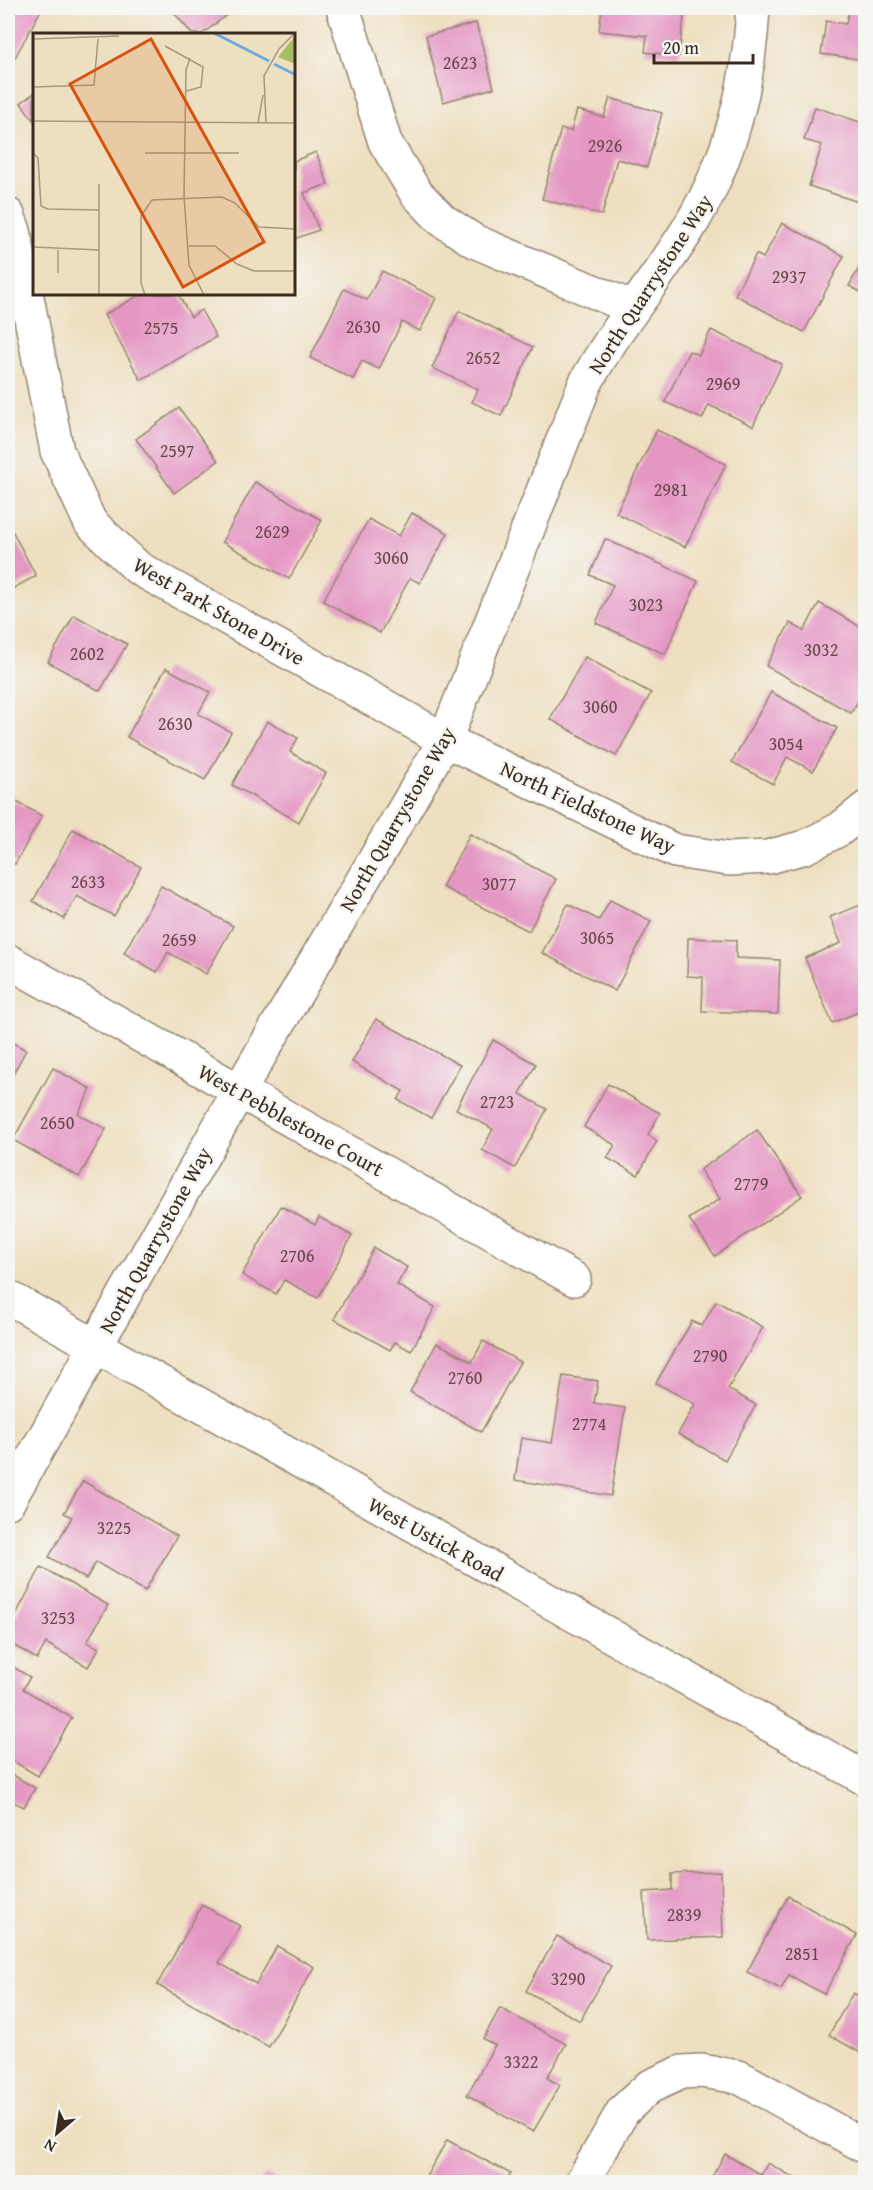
<svg xmlns="http://www.w3.org/2000/svg" width="873" height="2190" font-family="'Gentium Book Plus',serif">
<style>
.building{fill:#e597c4}
.lines{fill:none;stroke-linecap:round;stroke-linejoin:round}
.minor-casing{stroke:#94846f;stroke-width:36}
.major-casing{stroke:#94846f;stroke-width:36}
.minor{stroke:#fff;stroke-width:33}
.major{stroke:#fff;stroke-width:33}
.labels{text-anchor:middle;dominant-baseline:central;stroke-width:5;stroke-linejoin:round;paint-order:stroke}
.number-label{font-size:18px;fill:#664548}
.street-label{font-size:21px;fill:#3b2a1e;stroke:#f6f6f2}
.inset-river{fill:none;stroke:#6cabdf;stroke-width:3}
.inset-road{fill:none;stroke:#a6977f;stroke-width:1.5}
.view{fill:#d7540e;fill-opacity:0.15;stroke:#d7540e;stroke-width:3}
.inset-edge{fill:none;stroke:#3b2a1e;stroke-width:3}
</style>
<rect width="100%" height="100%" fill="#f6f6f2"/>
<filter id="ink" filterUnits="userSpaceOnUse"><feTurbulence type="fractalNoise" baseFrequency=".0167" numOctaves="2"/><feDisplacementMap in="SourceGraphic" scale="12" xChannelSelector="R" yChannelSelector="G"/><feConvolveMatrix kernelMatrix="1 2 1 2 8 2 1 2 1" color-interpolation-filters="sRGB"/></filter>
<filter id="wash" filterUnits="userSpaceOnUse"><feTurbulence type="fractalNoise" baseFrequency=".008" numOctaves="4" result="noise"/><feDisplacementMap in="SourceGraphic" scale="24" xChannelSelector="R" yChannelSelector="G"/><feGaussianBlur stdDeviation="1.35" result="paint"/><feColorMatrix in="noise" values="0 0 0 0 0 0 0 0 0 0 0 0 0 0 0 0 0 1.4 0 .05"/><feComposite in="paint" operator="in"/></filter>
<g filter="url(#wash)">
<rect width="100%" height="100%" fill="#eedfc0"/>
<g id="blocks">
<g class="building">
<polygon points="8,8 36,8 41,10 13,61 8,58"/>
<polygon points="170,8 236,8 202,34 192,34"/>
<polygon points="602,8 685,8 679,56 645,52 647,36 599,31"/>
<polygon points="849,8 866,8 866,60 821,54 826,21 846,24"/>
<polygon points="476,23 494,88 443,102 426,36"/>
<polygon points="34,93 34,121 21,103"/>
<polygon points="610,98 662,113 647,167 617,159 602,215 542,199 561,129 571,131 577,110 604,117"/>
<polygon points="815,107 866,124 866,192 862,203 809,186 822,145 804,140"/>
<polygon points="316,152 328,184 304,193 319,230 294,239 294,161"/>
<polygon points="782,223 844,256 804,332 735,295 756,254 763,258"/>
<polygon points="866,256 866,295 849,286"/>
<polygon points="382,271 436,298 420,331 402,322 379,369 362,361 353,379 310,358 344,289 367,300"/>
<polygon points="141,294 178,294 191,317 201,310 216,337 141,380 104,315"/>
<polygon points="459,311 533,347 501,416 472,402 478,389 432,368"/>
<polygon points="711,330 782,364 753,426 709,405 702,419 665,402 689,351 699,355"/>
<polygon points="179,408 218,461 174,493 136,439"/>
<polygon points="657,430 726,464 685,547 616,513"/>
<polygon points="255,482 322,520 289,579 222,542"/>
<polygon points="412,513 448,533 420,583 410,578 380,633 323,601 369,519 399,536"/>
<polygon points="8,523 36,576 8,591"/>
<polygon points="605,539 698,581 665,654 596,623 613,585 590,575"/>
<polygon points="819,603 859,626 866,615 866,688 851,713 766,666 790,623 804,631"/>
<polygon points="74,615 127,644 100,691 48,662"/>
<polygon points="585,657 651,693 616,756 550,719"/>
<polygon points="166,668 210,692 198,714 231,732 205,780 127,737"/>
<polygon points="771,692 837,728 813,771 787,757 773,784 732,762"/>
<polygon points="267,721 298,738 290,752 326,773 299,822 232,785"/>
<polygon points="8,797 42,816 15,864 8,860"/>
<polygon points="73,829 141,867 114,916 77,896 64,919 33,901"/>
<polygon points="470,834 556,879 529,931 442,887"/>
<polygon points="161,886 233,926 206,974 168,952 157,972 124,953"/>
<polygon points="610,900 651,921 615,991 542,953 568,904 599,920"/>
<polygon points="866,903 866,1009 832,1023 805,958 841,943 830,917"/>
<polygon points="688,938 736,940 736,958 780,960 778,1014 702,1011 703,977 687,976"/>
<polygon points="376,1019 460,1065 431,1118 398,1100 403,1091 352,1062"/>
<polygon points="8,1040 26,1050 8,1083"/>
<polygon points="493,1040 536,1064 520,1094 547,1109 515,1168 482,1150 493,1129 456,1109"/>
<polygon points="53,1068 91,1089 78,1114 106,1129 79,1177 13,1140"/>
<polygon points="608,1084 660,1113 648,1135 657,1141 638,1175 607,1158 615,1145 584,1127"/>
<polygon points="757,1130 802,1196 715,1256 689,1219 720,1199 700,1170"/>
<polygon points="281,1206 315,1225 319,1217 352,1236 318,1298 284,1280 276,1294 242,1275"/>
<polygon points="374,1248 407,1267 397,1285 435,1307 411,1351 395,1342 390,1350 334,1319"/>
<polygon points="716,1301 763,1327 728,1389 756,1405 725,1460 678,1434 695,1404 656,1383 692,1321 702,1326"/>
<polygon points="483,1341 520,1362 481,1432 410,1392 437,1343 472,1362"/>
<polygon points="563,1376 598,1381 594,1403 625,1408 611,1496 515,1480 521,1438 552,1443"/>
<polygon points="83,1481 177,1536 145,1591 96,1562 86,1579 49,1557 72,1517 64,1513"/>
<polygon points="41,1567 108,1605 87,1642 99,1648 88,1667 46,1643 37,1659 8,1642 8,1630"/>
<polygon points="8,1664 30,1677 23,1689 72,1718 38,1776 8,1758"/>
<polygon points="8,1772 35,1788 24,1807 10,1800 8,1805"/>
<polygon points="721,1872 723,1937 647,1940 644,1892 672,1890 672,1874"/>
<polygon points="788,1896 857,1935 824,1994 789,1975 781,1989 747,1972"/>
<polygon points="202,1905 240,1926 219,1963 256,1984 277,1946 314,1967 269,2047 157,1985"/>
<polygon points="557,1936 611,1966 580,2021 526,1991"/>
<polygon points="853,1993 866,2000 866,2056 829,2035"/>
<polygon points="500,2008 566,2044 547,2078 560,2085 533,2132 467,2095 495,2045 483,2039"/>
<polygon points="447,2140 511,2174 506,2182 423,2182"/>
<polygon points="725,2154 761,2175 768,2163 800,2181 709,2182"/>
<polygon points="265,2174 279,2182 260,2182"/>
</g>
</g>
</g>
<g filter="url(#ink)">
<use href="#blocks" fill-opacity="0" stroke="#94846f" stroke-width="1.5"/>
<g class="lines">
<defs>
<g id="minor">
<polyline points="343,8 385,142 416,193 442,220 474,241 633,308"/>
<polyline points="8,215 14,231 57,451 90,522 138,568 445,740 675,851 729,859 768,857 805,847 840,829 866,808"/>
<polyline points="8,961 574,1279"/>
<path d="M8,1502L239,1091L445,740L585,384C616,326 660,277 693,221C732,155 749,83 753,8"/>
<polyline points="582,2182 623,2111 649,2087 682,2072 701,2071 739,2077 866,2147"/>
</g>
<polyline id="major" points="8,1297 866,1779"/>
</defs>
<use href="#minor" class="minor-casing"/>
<use href="#major" class="major-casing"/>
<use href="#minor" class="minor"/>
<use href="#major" class="major"/>
</g>
</g>
<g class="labels">
<g class="number-label">
<text x="460" y="62">2623</text>
<text x="605" y="145">2926</text>
<text x="789" y="276">2937</text>
<text x="363" y="326">2630</text>
<text x="161" y="327">2575</text>
<text x="483" y="357">2652</text>
<text x="723" y="383">2969</text>
<text x="177" y="450">2597</text>
<text x="671" y="489">2981</text>
<text x="272" y="531">2629</text>
<text x="391" y="557">3060</text>
<text x="646" y="604">3023</text>
<text x="821" y="649">3032</text>
<text x="87" y="653">2602</text>
<text x="600" y="706">3060</text>
<text x="175" y="723">2630</text>
<text x="786" y="743">3054</text>
<text x="88" y="881">2633</text>
<text x="499" y="883">3077</text>
<text x="597" y="937">3065</text>
<text x="179" y="939">2659</text>
<text x="497" y="1101">2723</text>
<text x="57" y="1122">2650</text>
<text x="751" y="1183">2779</text>
<text x="297" y="1255">2706</text>
<text x="710" y="1355">2790</text>
<text x="465" y="1377">2760</text>
<text x="589" y="1423">2774</text>
<text x="114" y="1527">3225</text>
<text x="58" y="1617">3253</text>
<text x="684" y="1914">2839</text>
<text x="802" y="1953">2851</text>
<text x="568" y="1978">3290</text>
<text x="521" y="2061">3322</text>
</g>
<g class="street-label">
<text transform="translate(650 284) rotate(-57)">North Quarrystone Way</text>
<text transform="translate(219 611) rotate(30)">West Park Stone Drive</text>
<text transform="translate(588 807) rotate(25)">North Fieldstone Way</text>
<text transform="translate(397 819) rotate(-60)">North Quarrystone Way</text>
<text transform="translate(291 1120) rotate(29)">West Pebblestone Court</text>
<text transform="translate(155 1240) rotate(-61)">North Quarrystone Way</text>
<text transform="translate(436 1539) rotate(29)">West Ustick Road</text>
</g>
</g>
<g transform="translate(33 33)">
<rect width="262" height="262" fill="#eedfc0"/>
<path d="M262,3V31L245,24Z" fill="#a5be64"/>
<path class="inset-river" d="M181,0L236,28M241,31L263,42"/>
<path class="inset-road" d="M0,6L86,3M132,13L170,34L168,54L153,58M157,25L153,37L151,163L156,232L171,262M0,54L61,52L65,6M0,88L263,90M225,90L230,62M233,90L231,43L246,16L262,0M0,120L5,125L8,173L15,176L66,177M112,120H206M156,213H182L204,231L221,238H263M0,214L66,217M25,240V217M66,262V151M112,262L108,250V183L119,167L189,164L202,170L226,194L263,196"/>
<path class="view" d="M118,6L231,209L150,254L37,51Z"/>
<rect width="262" height="262" class="inset-edge"/>
</g>
<rect width="873" height="2190" fill="none" stroke="#f6f6f2" stroke-width="30"/>
<g transform="translate(57 2133) rotate(209)" stroke="#f6f6f2" stroke-width="4.5" paint-order="stroke">
<path d="M0-4.5L10 22L0 15L-10 22Z" fill="#3b2a1e"/>
<text y="-9" font-size="16" font-weight="bold" text-anchor="middle" fill="#3b2a1e">N</text>
</g>
<path d="M654 54v9h99v-9" fill="none" stroke="#3b2a1e" stroke-width="3"/>
<text x="663" y="54" font-size="18" fill="#3b2a1e" stroke="#f6f6f2" stroke-width="4.5" paint-order="stroke">20 m</text>
</svg>
